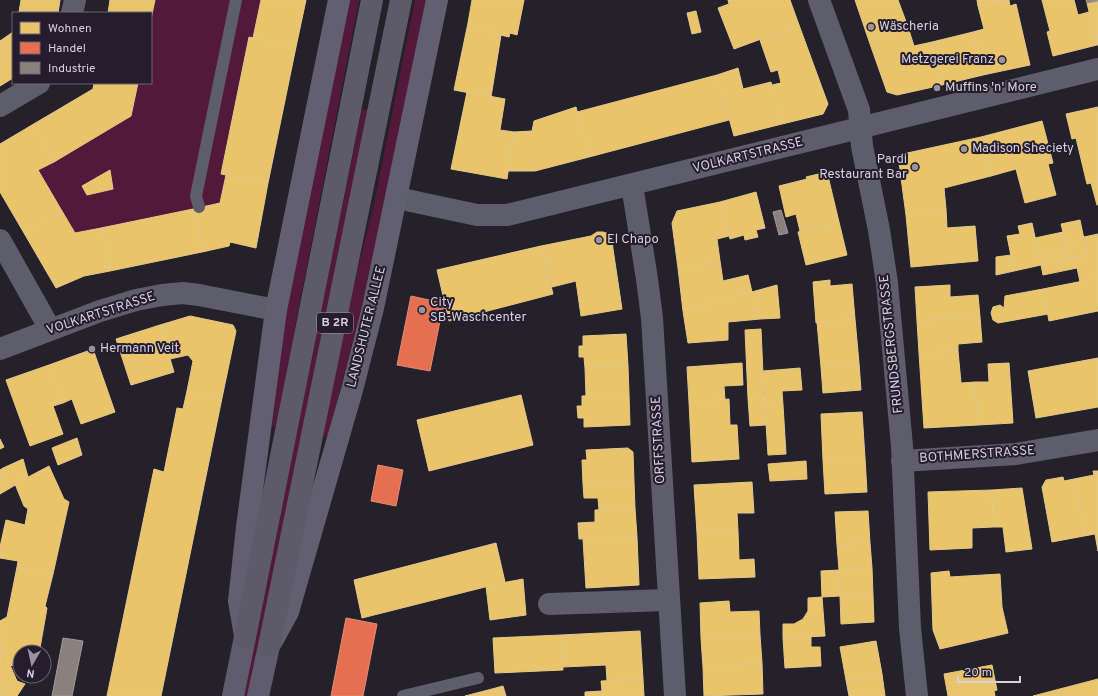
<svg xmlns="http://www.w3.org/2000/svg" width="1098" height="696" font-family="Overpass,sans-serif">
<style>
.green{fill:#53193a}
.homes{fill:#e9c46a;stroke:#e3c88c}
.shops{fill:#e76f51;stroke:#e28c7b}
.industry{fill:#8a817c;stroke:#a19999}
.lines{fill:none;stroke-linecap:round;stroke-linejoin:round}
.service{stroke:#5e5d6b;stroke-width:12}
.minor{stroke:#5e5d6b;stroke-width:22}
.secondary{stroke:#615f70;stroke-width:22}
.primary{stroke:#5f5d6d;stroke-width:22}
.trunk{stroke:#5d5a6a;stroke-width:22}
.poi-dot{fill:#98939e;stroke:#251d2e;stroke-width:1.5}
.labels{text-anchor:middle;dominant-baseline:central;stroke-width:4;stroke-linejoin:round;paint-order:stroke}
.shield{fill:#251d2e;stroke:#a19ba8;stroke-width:1}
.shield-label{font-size:12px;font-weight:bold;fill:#d6d1dc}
.poi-label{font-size:13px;fill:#d6d1dc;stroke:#251d2e;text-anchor:start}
.street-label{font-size:13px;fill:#d6d1dc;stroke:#251d2e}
</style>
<rect width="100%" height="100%" fill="#25212a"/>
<g class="green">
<polygon points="155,0 261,0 253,38 248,38 221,173 226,175 220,203 75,233 38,170 131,116 138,83 151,83 151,19"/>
<polygon points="349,0 359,0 297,317 277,425 275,427 272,425 286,313"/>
<polygon points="415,0 426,0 366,292 328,435 326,437 323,435 354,283 373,209"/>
<polygon points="362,109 368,110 248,696 243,696"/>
</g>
<g class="homes">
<polygon points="21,0 60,0 58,13 19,12"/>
<polygon points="110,0 155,0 151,19 151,13 108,13"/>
<polygon points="261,0 306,0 296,47 253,38"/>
<polygon points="472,0 524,0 517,35 510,33 509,37 492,33 493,28 468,23"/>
<polygon points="728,0 790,0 799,25 734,49 718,8 729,4"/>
<polygon points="855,0 898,0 908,27 869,41"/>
<polygon points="977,0 1003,0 978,6"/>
<polygon points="1003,0 1009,0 1010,6 1016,4 1030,65 983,75 973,32 984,29 978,6"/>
<polygon points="1042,0 1074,0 1078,15 1089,12 1097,45 1053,56 1047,32 1050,31"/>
<polygon points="1098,1 1098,45 1097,45 1087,3"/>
<polygon points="696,11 701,32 692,34 687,13"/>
<polygon points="468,23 493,28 492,33 501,35 491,97 454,90"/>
<polygon points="799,25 828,104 823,114 782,124 772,85 781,83 778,70 771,72 760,40"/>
<polygon points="908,27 914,46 932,42 942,85 897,95 887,92 869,41"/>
<polygon points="13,32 13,63 0,41"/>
<polygon points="973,32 983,75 942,85 932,42"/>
<polygon points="249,37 296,47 268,183 221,174"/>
<polygon points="0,41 13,63 13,78 0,86"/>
<polygon points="738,68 743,89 771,82 782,124 734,136 717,75"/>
<polygon points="717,75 729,120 589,157 577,112"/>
<polygon points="94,83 138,83 131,116 54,162 32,125 93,89"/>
<polygon points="467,92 505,99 500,130 514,132 507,179 451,169"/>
<polygon points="576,107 589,157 535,171 508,171 514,132 532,131 534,121"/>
<polygon points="1098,107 1098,205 1097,205 1091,183 1087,184 1076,138 1072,139 1066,114"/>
<polygon points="1042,121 1053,163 1048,164 1056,195 1025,203 1016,169 991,176 981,137"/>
<polygon points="32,125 54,162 38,170 62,211 24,233 0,192 0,144"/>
<polygon points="981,137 991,176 944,188 946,209 906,215 898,155"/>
<polygon points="110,170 113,189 87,195 82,186"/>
<polygon points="827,172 839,222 800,231 796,214 786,217 779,186 807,179 806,177"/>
<polygon points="226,175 268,183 256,248 230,242 229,246 202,252 193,209 220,203"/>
<polygon points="756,192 765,228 756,230 758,237 745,240 744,235 730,239 720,202"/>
<polygon points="720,202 729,236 717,239 720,261 678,268 672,223 677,211"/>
<polygon points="193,209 202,252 110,271 101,228"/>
<polygon points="946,209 947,228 975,226 978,261 911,267 906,215"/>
<polygon points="62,211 75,233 101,228 110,271 84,276 56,288 24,233"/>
<polygon points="1080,220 1085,244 1067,248 1061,224"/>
<polygon points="839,222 847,255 806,265 798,232"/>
<polygon points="1032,223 1041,265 1014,271 1007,236 1020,234 1018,226"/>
<polygon points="597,232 603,232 609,234 612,238 613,249 622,309 581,316 576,281 552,287 541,246 591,236"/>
<polygon points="1063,232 1067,248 1039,255 1035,238"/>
<polygon points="1098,234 1098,278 1080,282 1075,258 1088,255 1084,237"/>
<polygon points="1085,244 1088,255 1065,260 1063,249"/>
<polygon points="541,246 553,294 449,321 437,270"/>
<polygon points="1063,249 1065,260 1041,265 1039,255"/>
<polygon points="1011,255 1014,271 996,275 996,257"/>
<polygon points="1075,258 1077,268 1043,275 1041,265"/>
<polygon points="720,261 723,281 748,275 752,292 683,311 678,268"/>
<polygon points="1098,278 1098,311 1049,321 1043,289"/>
<polygon points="830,280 830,286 852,284 855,319 816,323 813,282"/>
<polygon points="777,285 780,318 760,319 759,290"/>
<polygon points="950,285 950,297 978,295 980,317 917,321 915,287"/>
<polygon points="1043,289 1048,314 998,323 993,320 991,313 993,307 1000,305 1004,308 1005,296"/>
<polygon points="759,290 760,319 728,322 728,340 688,343 683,311"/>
<polygon points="190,316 233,325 236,331 222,398 187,391 193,361 188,355 170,359 160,325"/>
<polygon points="980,317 982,342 958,344 958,351 919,353 917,321"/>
<polygon points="855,319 859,363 821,367 817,322"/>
<polygon points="160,325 174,372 131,385 116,339"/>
<polygon points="761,329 764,397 748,398 745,330"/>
<polygon points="626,334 628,366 585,368 584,357 579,357 579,346 583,346 583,336"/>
<polygon points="93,349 115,412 81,424 72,399 63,403 49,365"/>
<polygon points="958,351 961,383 975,382 978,425 924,428 919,353"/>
<polygon points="1098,358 1098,407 1036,418 1028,371"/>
<polygon points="742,363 743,385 724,386 725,400 689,402 687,367"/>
<polygon points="859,363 861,390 823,393 821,367"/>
<polygon points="1009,363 1013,423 978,425 975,382 989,382 988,364"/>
<polygon points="49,365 63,403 53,406 63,434 30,446 6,380"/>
<polygon points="628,366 629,394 586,396 585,368"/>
<polygon points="800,368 802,390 782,391 783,405 765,407 763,371"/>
<polygon points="187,391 222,398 161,696 107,696 154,469 164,472 177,408 183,409"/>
<polygon points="629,394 630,425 584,427 584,418 578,418 577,406 582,406 582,396"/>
<polygon points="521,395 533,445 429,471 417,420"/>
<polygon points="764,397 766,425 750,426 748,398"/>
<polygon points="729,399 730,425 737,425 739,459 692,462 689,402"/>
<polygon points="783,405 786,454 768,455 765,407"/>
<polygon points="862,412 865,458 823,460 821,414"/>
<polygon points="77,438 82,455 58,465 52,448"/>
<polygon points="0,439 4,447 0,449"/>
<polygon points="628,448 633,452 634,482 583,484 582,460 587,460 586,450"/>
<polygon points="865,458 867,492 825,494 823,460"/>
<polygon points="23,459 28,477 12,487 3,468"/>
<polygon points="806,461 807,479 770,481 768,464"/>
<polygon points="49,466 64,499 69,502 53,574 17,567 18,561 0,558 0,547 6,520 25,525 28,509 24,506 15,484"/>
<polygon points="3,468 12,487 0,494 0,470"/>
<polygon points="1093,471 1098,471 1098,551 1095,534 1084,536 1074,479 1094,475"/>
<polygon points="1063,477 1064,481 1074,479 1084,536 1052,542 1042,487 1046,480"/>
<polygon points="634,482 635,508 599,510 598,498 584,498 583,484"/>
<polygon points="752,482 754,513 737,513 738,531 697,533 694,485"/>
<polygon points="1022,488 1032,549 1006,552 1003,527 993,527 992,490"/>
<polygon points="992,490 993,527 972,528 972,548 930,550 928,492"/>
<polygon points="635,508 637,537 579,539 578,523 595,522 595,510"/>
<polygon points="868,511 870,543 837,545 835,512"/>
<polygon points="738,531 739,560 754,559 755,577 699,579 697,533"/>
<polygon points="637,537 639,585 586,588 583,539"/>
<polygon points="496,543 505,582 362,618 354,580"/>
<polygon points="870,543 872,568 839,570 837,545"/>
<polygon points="17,567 53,574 45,606 47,608 40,648 35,646 35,652 20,652 20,663 10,666 0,642 0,621 7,617"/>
<polygon points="872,568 873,595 840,596 839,570"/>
<polygon points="839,570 840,596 822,597 821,571"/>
<polygon points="949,571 950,577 1000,574 1002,607 1008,633 940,649 933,630 931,573"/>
<polygon points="523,579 526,615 490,620 486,586"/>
<polygon points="873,595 874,622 841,624 840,596"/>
<polygon points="822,597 825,636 783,638 783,624 794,624 803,619 808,611 808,598"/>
<polygon points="729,601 730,612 759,611 760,635 701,638 700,603"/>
<polygon points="640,631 643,679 607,681 606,665 563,667 561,635"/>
<polygon points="561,635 563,670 495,673 493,638"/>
<polygon points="760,635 762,663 703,667 701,638"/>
<polygon points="811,636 811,647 820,647 821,666 785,668 783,638"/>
<polygon points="876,641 882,674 846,680 840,647"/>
<polygon points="0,642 17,681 1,691 0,690"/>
<polygon points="762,663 763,694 704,696 703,667"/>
<polygon points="992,665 997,690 994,691 995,696 948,696 944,674"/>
<polygon points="882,674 885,696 849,696 846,680"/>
<polygon points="643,679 644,696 585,696 585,692 602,691 601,681"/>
<polygon points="1098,679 1098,696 1033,696"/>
<polygon points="17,681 25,684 17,696 0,696 0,691"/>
<polygon points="503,686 506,696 465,696 492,689"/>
</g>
<g class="shops">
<polygon points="411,296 438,302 445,300 446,308 439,310 441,316 430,371 397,365"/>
<polygon points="378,465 403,470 396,506 371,501"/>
<polygon points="346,618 377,624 363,696 331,696"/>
</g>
<g class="industry">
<polygon points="1086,0 1098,0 1098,1 1087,3"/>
<polygon points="781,210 788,233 779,235 773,212"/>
<polygon points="63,638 83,641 72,696 52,696"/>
</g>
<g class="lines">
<g class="service">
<polyline points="199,207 196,196 236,0"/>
<polyline points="403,696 478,678"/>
</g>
<g class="minor">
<polyline points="819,0 859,110 862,146 879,230 887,283 902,446 910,628 917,696"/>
<polyline points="72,13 75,0"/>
<polyline points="0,106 39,83"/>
<polyline points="632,185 647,279 652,318 675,696"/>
<polyline points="397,198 477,215 507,215 1098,69"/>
<polyline points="0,240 50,329"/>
<polyline points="0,349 100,311 136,300 162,295 183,293 199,295 276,310"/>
<polyline points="902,461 1016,454 1098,440"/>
<polyline points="549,604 668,600"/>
</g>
<g class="secondary">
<polyline points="245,636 239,601 247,527 276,310 339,0"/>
<polyline points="272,641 288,612 352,390 373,308 437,0"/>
</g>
<g class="primary">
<polyline points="233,696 245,637"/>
<polyline points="258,696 269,646"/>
</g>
<g class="trunk">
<polyline points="245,637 372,0"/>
<polyline points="269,646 401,0"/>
</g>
</g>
<g class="poi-dot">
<circle cx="871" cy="27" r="4"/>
<circle cx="1002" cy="60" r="4"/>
<circle cx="937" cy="88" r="4"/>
<circle cx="964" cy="149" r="4"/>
<circle cx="915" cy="167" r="4"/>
<circle cx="599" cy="240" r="4"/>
<circle cx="422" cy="310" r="4"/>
<circle cx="92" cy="349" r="4"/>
</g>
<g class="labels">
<rect class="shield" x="317" y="313" width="36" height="20" rx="3"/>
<g class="shield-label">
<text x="335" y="323">B 2R</text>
</g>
<g class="poi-label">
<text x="879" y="27">Wäscheria</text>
<text x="994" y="60" text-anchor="end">Metzgerei Franz</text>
<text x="945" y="88">Muffins 'n' More</text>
<text x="972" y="149">Madison Sheciety</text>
<text x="907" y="160" text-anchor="end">Pardi<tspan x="907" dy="15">Restaurant Bar</tspan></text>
<text x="607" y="240">El Chapo</text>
<text x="430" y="303">City<tspan x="430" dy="15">SB-Waschcenter</tspan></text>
<text x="100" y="349">Hermann Veit</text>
</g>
<g class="street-label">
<text transform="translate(748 156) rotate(-14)">VOLKARTSTRASSE</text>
<text transform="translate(101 314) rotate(-18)">VOLKARTSTRASSE</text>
<text transform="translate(367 327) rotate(-76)">LANDSHUTER ALLEE</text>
<text transform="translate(892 344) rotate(-96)">FRUNDSBERGSTRASSE</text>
<text transform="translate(659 440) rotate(-93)">ORFFSTRASSE</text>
<text transform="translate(977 455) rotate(-4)">BOTHMERSTRASSE</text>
</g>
</g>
<rect x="12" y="12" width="140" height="72" fill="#251d2e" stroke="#6c6574"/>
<rect x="20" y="22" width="20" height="12" fill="#e9c46a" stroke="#6c6574"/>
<text x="48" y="32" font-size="12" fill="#d6d1dc">Wohnen</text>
<rect x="20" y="42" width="20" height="12" fill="#e76f51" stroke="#6c6574"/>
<text x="48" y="52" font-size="12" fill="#d6d1dc">Handel</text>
<rect x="20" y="62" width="20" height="12" fill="#8a817c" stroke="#6c6574"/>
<text x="48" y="72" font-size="12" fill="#d6d1dc">Industrie</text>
<g transform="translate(32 664) rotate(189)"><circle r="19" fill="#251d2e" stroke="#6c6574"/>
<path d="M0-3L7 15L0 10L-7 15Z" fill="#98939e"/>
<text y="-6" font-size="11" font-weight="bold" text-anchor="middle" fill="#d6d1dc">N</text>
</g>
<path d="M958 676v6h62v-6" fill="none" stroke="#d6d1dc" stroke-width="2"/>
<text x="964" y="676" font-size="12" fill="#d6d1dc" stroke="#251d2e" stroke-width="3" paint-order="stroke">20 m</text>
</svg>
